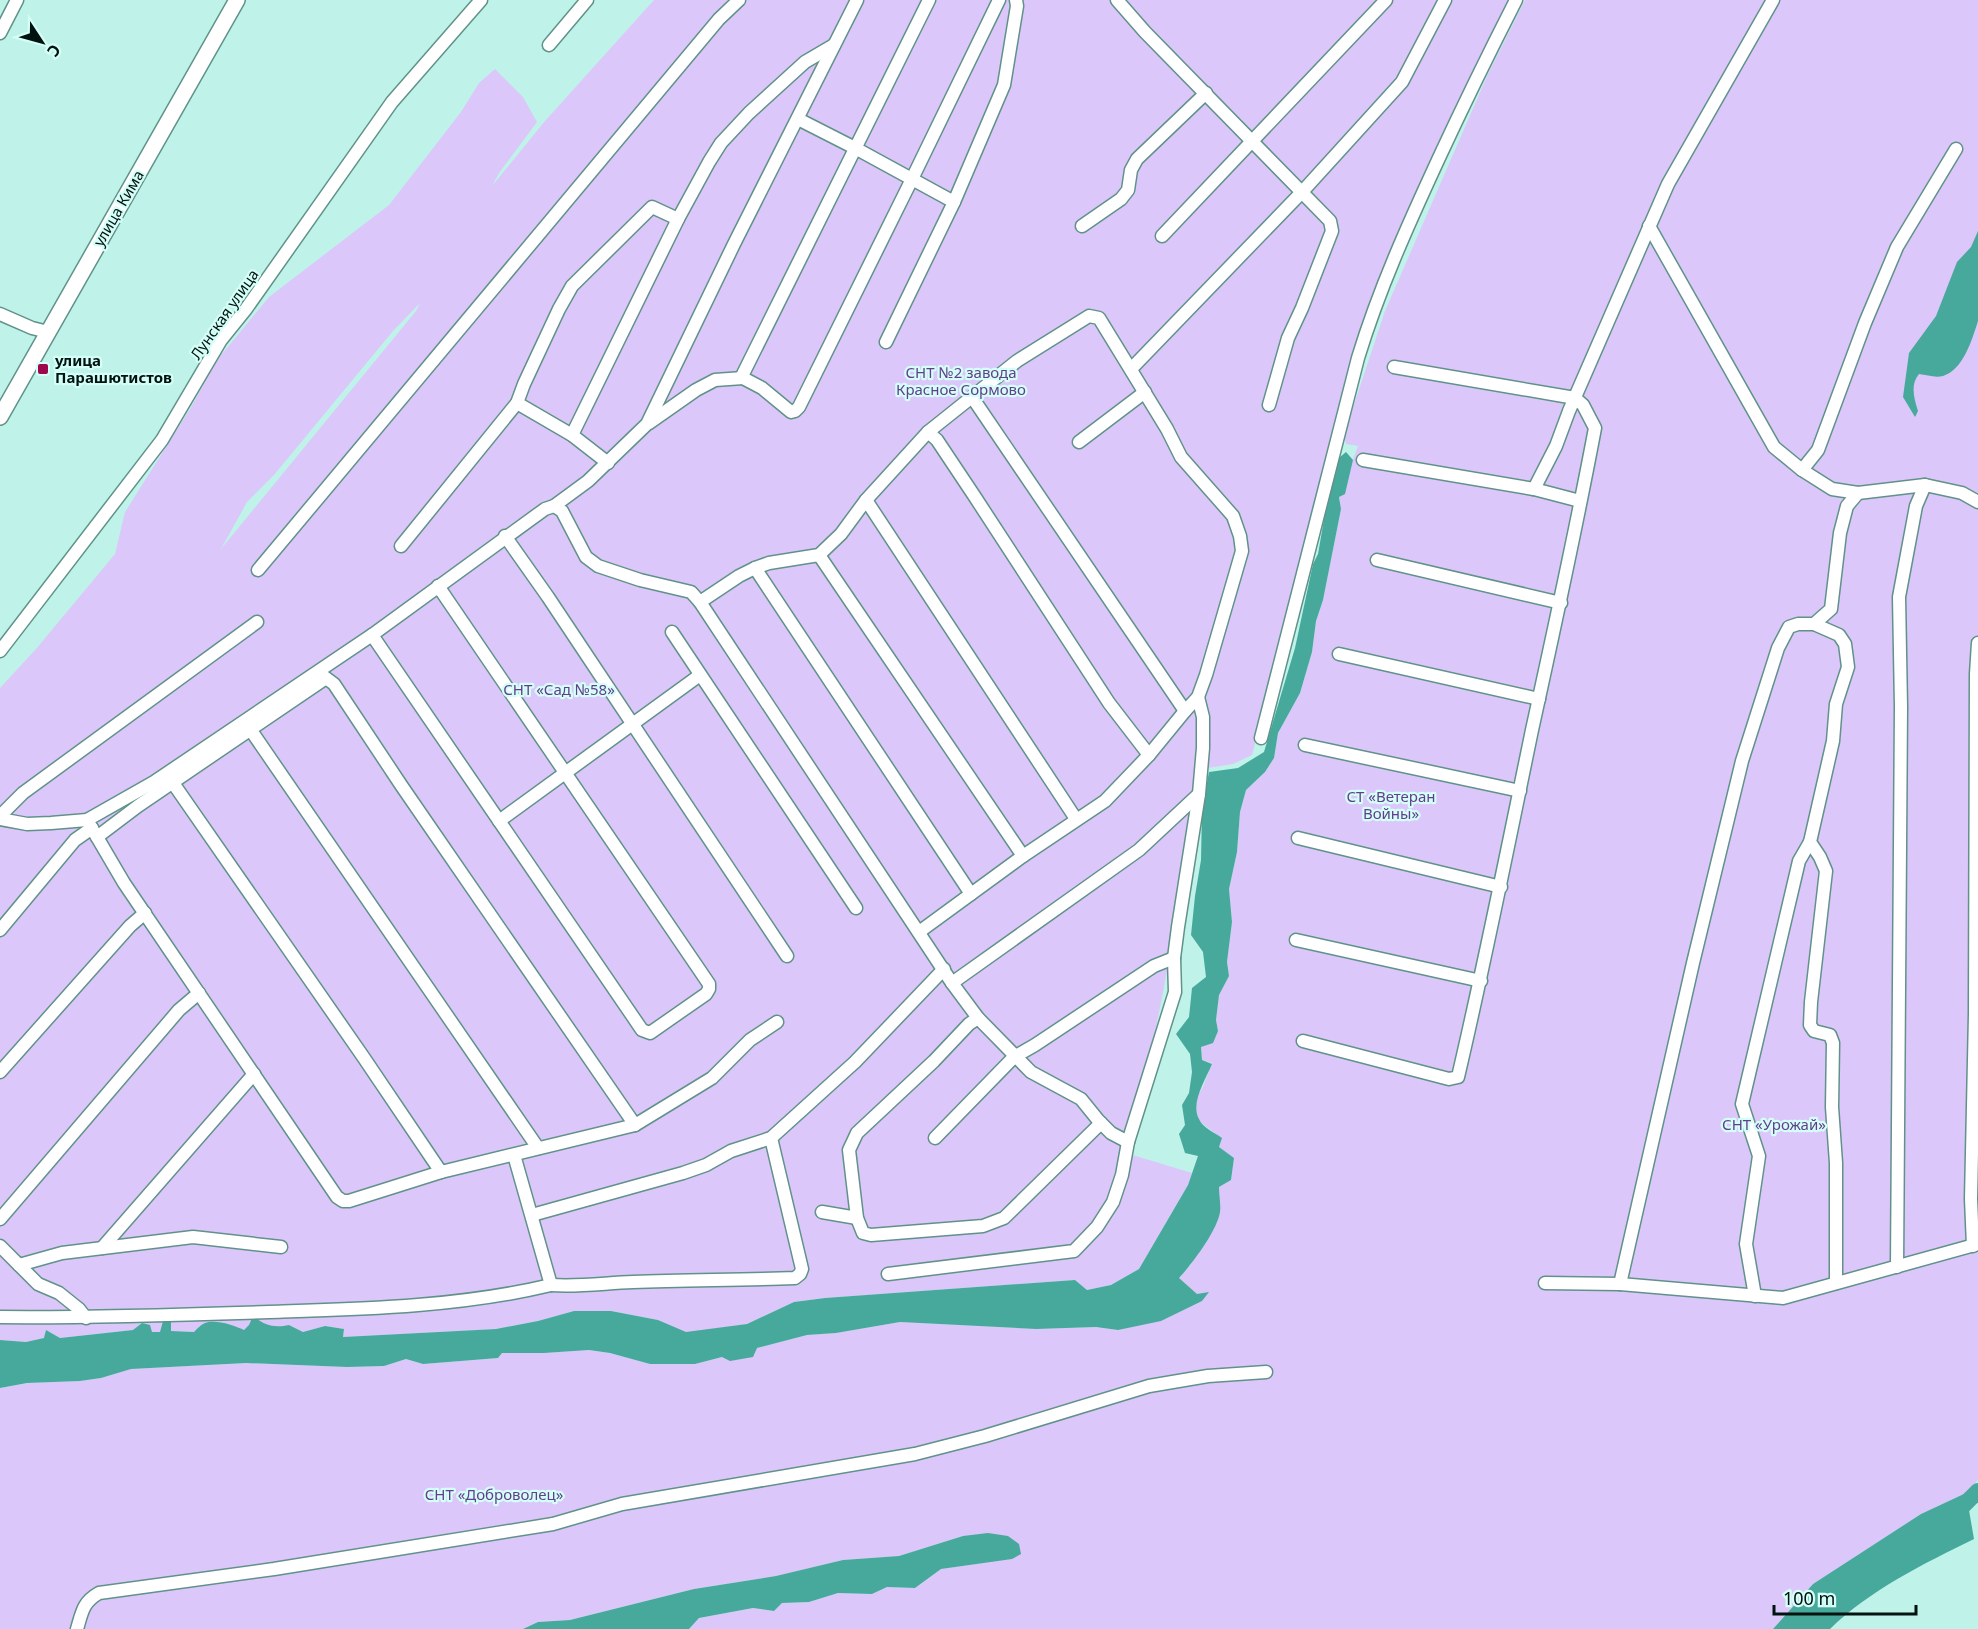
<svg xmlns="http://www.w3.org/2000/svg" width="1978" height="1629" font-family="'Noto Sans',sans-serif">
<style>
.green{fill:#dbc7f9;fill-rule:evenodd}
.water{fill:#47a99c}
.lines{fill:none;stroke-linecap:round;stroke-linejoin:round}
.river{stroke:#47a99c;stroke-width:16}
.minor-casing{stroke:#60928a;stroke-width:15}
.major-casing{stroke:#60928a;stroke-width:18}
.minor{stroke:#fff;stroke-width:12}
.major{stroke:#fff;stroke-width:15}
.poi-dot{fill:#9f074c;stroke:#d4fef7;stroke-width:2}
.labels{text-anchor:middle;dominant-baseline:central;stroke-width:4.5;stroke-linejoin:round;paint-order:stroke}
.street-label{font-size:15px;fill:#011310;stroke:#d4fef7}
.poi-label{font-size:15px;font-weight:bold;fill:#011310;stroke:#d4fef7;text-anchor:start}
.park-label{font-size:15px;fill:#623f8b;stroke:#d4fef7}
</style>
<rect width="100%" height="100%" fill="#bff3ea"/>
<g class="green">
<path d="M654,0H1512L1449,122L1371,305L1252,755L1233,764L1201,769C1180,897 1161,1027 1126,1153L1192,1173L1188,1185L1139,1269L1111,1285L1087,1290L1075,1280L825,1298L794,1302L747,1324L686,1333L658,1320L611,1311H574L538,1321L496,1329L343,1337L344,1329L325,1326L303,1332L289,1325C286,1326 282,1327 279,1327C263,1328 262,1315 244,1330L202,1324L194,1332L170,1331V1322L160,1332L151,1333L143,1323L133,1330L60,1338L46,1330L45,1338L26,1342L0,1340V688L36,649L115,554L125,512L190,409L217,360L269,297L389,205L461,112L479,83L495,69L523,97L537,122L499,173L492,186L545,121ZM420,303L416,311L221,549L247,502L274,475L393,331Z"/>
<polygon points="1525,0 1978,0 1978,1480 1966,1493 1921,1514 1813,1584 1773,1629 689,1629 699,1618 753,1608 774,1611 782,1603 809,1602 838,1593 872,1594 887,1587 915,1588 941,1569 988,1562 963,1536 899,1556 843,1560 776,1576 694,1589 570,1620 538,1622 523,1629 0,1629 0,1388 27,1383 80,1381 101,1378 130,1369 246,1363 347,1367 384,1366 406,1359 423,1364 498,1358 502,1353 544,1353 589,1350 610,1353 650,1364 695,1364 807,1335 836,1333 900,1322 1036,1329 1096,1327 1118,1330 1197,1294 1179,1278 1192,1263 1219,1187 1231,1180 1234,1158 1219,1147 1221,1138 1199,1121 1196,1112 1197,1096 1203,1087 1212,1063 1202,1060 1201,1047 1218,1031 1216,1020 1219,995 1229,976 1227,962 1232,922 1229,889 1237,852 1240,812 1246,790 1265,772 1274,758 1278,733 1300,693 1312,652 1316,621 1323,600 1341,509 1339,497 1358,446 1346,444 1344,435 1385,311 1488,74"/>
</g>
<g class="water">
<path d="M1978,231V321C1972,340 1963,370 1943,376C1935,378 1927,375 1919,374C1910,385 1914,398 1918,411L1915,417L1903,397L1909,353L1936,316L1957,262L1971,247Z"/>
<path d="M1346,452L1353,460L1345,494L1339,497L1341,509L1323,600L1316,621L1312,652L1300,693L1278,733L1274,758L1265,772L1246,790L1240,812L1237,852L1229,889L1232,922L1227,962L1229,976L1219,995L1216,1020L1218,1031L1213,1043L1201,1047L1202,1060L1212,1064C1206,1079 1190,1103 1199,1119C1202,1127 1215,1133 1222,1138L1219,1147L1234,1158L1231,1180L1219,1187C1219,1195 1221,1205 1220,1212C1217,1231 1192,1264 1179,1278L1197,1294L1209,1292L1202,1301L1161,1321L1118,1330L1096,1327L1036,1329L900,1322L836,1333L807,1335L757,1348L753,1357L730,1361L722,1357L695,1364H650L610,1353L589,1350L544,1353H502L498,1358L423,1364L406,1359L384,1366L347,1367L246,1363L131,1369L101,1378L80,1381L27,1383L0,1388V1340L26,1342L44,1338L46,1330L60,1338L133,1330L142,1323L150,1325L152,1332H160L163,1321L171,1322V1331L194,1332C197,1329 200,1325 205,1323C215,1319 234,1325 244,1330L249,1325L253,1316C265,1326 275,1328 289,1325L303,1332L325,1326L344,1329L343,1337L496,1329L538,1321L574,1311H611L658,1320L686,1332L747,1324L794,1302L825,1298L1075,1280L1087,1290L1111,1285L1139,1269L1188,1185L1198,1156L1185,1153L1179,1134L1185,1125L1182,1105L1189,1093L1192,1072L1190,1054L1176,1034L1189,1017L1192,988L1206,977L1203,952L1191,935L1195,896L1201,860L1202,809L1209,772L1238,768L1264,752L1295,648L1313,564L1318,554L1334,462Z"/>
<path d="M1966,1493L1974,1539C1923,1564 1870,1590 1830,1629H1773L1813,1584L1921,1514Z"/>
<polygon points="988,1533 1008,1536 1019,1544 1021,1554 1012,1559 941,1569 915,1588 887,1587 872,1594 838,1593 809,1602 782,1603 774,1611 753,1608 699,1618 689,1629 523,1629 538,1622 570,1620 694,1589 776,1576 843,1560 899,1556 963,1536"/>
</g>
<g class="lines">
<polyline class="river" points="1951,1518 1978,1491"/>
<defs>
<g id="minor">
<polyline points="929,0 743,374 743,378 762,388 791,412 795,411 799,407 912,179 999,0"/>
<polyline points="1117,0 1145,32 1330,221 1332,231 1302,308 1288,338 1269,405"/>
<polyline points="0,33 17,0"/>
<polyline points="549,45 587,0"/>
<polyline points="798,119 855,148 954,202"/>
<polyline points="1082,226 1121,199 1128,190 1131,170 1137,159 1206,93"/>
<polyline points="1649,226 1774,447 1802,470 1832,489 1858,493 1925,485 1962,493 1978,502"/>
<polyline points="1162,236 1386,0"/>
<polyline points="0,314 32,328 48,332"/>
<polyline points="886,342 954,202 1004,85 1017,6 1016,0"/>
<polyline points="1131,369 1302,192 1402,82 1445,0"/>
<polyline points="972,397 1185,711"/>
<polyline points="517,403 572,435 608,463"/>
<polyline points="649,423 696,390 715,380 743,378"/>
<polyline points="928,432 937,440 975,497 1109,703 1149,755"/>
<polyline points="572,435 678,219 709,162 721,143 749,113 805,62 834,45"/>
<polyline points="1079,442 1145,392"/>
<polyline points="1363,460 1534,489 1580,501"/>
<polyline points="1802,470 1818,450 1865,323 1897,247 1956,149"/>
<polyline points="1534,489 1556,446 1569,411 1668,184 1773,0"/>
<polyline points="866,500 1076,819"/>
<polyline points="554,506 588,481 647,424 734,244 857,0"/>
<polyline points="505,536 548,597 787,956"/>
<polyline points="401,546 517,403 524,384 559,309 572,286 652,207 678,219"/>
<polyline points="819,555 1023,856"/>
<polyline points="1377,560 1561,603"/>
<polyline points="755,568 971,894"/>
<polyline points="258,570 719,19 739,0"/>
<polyline points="700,602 739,576 755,568 769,563 819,555 841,534 866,500 928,432 1017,361 1089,316 1099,318 1167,429 1181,457 1233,516 1240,536 1242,551 1206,675 1198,697 1185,711 1149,755 1105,801 1023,856 919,932"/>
<polyline points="1814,624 1839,635 1845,644 1848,667 1836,704 1833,741 1810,842 1820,857 1826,871 1811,1002 1810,1025 1814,1031 1830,1035 1833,1043 1832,1107 1836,1163 1836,1283"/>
<polyline points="672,632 856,908"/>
<polyline points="372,635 642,1030 650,1033 706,994 709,989 709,984 438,586"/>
<polyline points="0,651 162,440 221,340 246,309 392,102 481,0"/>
<polyline points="1339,654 1539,699"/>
<polyline points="250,729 538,1148"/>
<path d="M1261,738L1358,358C1379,289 1408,225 1438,160C1463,106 1489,53 1516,0"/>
<polyline points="1305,745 1520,791"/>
<polyline points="173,783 364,1058 441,1172"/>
<polyline points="0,816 23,793 257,622"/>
<polyline points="0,819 27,824 51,823 87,820 154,782 372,635 545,509 554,506 562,511 586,557 598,566 640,580 691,592 700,602 952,983 978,1018 1031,1072 1081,1099 1098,1120 1111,1133 1128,1142"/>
<polyline points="87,820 124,883 337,1197 343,1201 349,1201 441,1172 635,1125 712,1078 750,1040 777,1022"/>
<polyline points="499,821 700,675"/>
<polyline points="97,837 138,806 326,678 334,684 401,785 635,1125"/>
<polyline points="1298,838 1501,887"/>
<polyline points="0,930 75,840 92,828"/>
<polyline points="1296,940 1481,981"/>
<polyline points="952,983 1139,850 1199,794"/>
<polyline points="978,1018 969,1024 934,1061 857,1133 849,1150 857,1218 863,1233 871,1235 983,1226 1004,1218 1101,1123"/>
<path d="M1303,1041L1449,1079L1458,1077C1485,962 1508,846 1532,730C1554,630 1576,529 1595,428L1583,405L1575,398L1394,367"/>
<polyline points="0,1072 130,926 145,913"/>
<polyline points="935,1138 1014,1057 1035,1045 1154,966 1174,958"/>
<polyline points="822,1212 857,1218"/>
<polyline points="532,1215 683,1173 706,1165 731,1151 771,1138 855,1062 944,969"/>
<polyline points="0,1219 179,1010 199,993"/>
<polyline points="0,1246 38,1284 59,1293 79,1309 86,1318"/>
<polyline points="1973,1246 1971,1199 1975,1014 1976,674 1978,643"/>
<polyline points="102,1248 254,1074"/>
<polyline points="19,1265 62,1253 193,1237 281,1247"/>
<polyline points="1897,1267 1901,707 1899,597 1916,506 1925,485"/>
<polyline points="888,1274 1074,1251 1097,1227 1113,1202 1122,1175 1128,1142 1175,992 1174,958 1178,927 1199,794 1203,748 1203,717 1198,697"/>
<polyline points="1545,1283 1620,1284 1783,1298 1978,1244"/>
<polyline points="1620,1284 1693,963 1742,761 1778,648 1789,627 1798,624 1814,624 1831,609 1840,533 1847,506 1858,493"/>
<path d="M551,1285C579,1287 605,1283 633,1282C687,1280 741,1280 795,1278L800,1274L802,1269L771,1138"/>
<polyline points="1755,1296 1746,1244 1759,1156 1742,1104 1799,861 1810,842"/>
<path d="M0,1317C90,1318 180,1315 269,1312C363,1309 459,1307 551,1285L514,1155"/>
<path d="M77,1629C82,1612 83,1602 99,1593L274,1569L553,1524L622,1504L915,1454L985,1436L1149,1386L1208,1376L1266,1372"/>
</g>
<polyline id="major" points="0,417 237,0"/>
</defs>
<use href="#minor" class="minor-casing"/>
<use href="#major" class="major-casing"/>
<use href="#minor" class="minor"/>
<use href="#major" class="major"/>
</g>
<rect class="poi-dot" x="37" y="363" width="12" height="12" rx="3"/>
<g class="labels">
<g class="street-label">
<text transform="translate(118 208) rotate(-60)">улица Кима</text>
<text transform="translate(224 314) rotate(-55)">Лунская улица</text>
</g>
<g class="poi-label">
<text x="55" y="360">улица<tspan x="55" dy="17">Парашютистов</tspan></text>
</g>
<g class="park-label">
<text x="961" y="372">СНТ №2 завода<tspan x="961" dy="17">Красное Сормово</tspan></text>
<text x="559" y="689">СНТ «Сад №58»</text>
<text x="1391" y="796">СТ «Ветеран<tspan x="1391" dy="17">Войны»</tspan></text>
<text x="1774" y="1124">СНТ «Урожай»</text>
<text x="494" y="1494">СНТ «Доброволец»</text>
</g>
</g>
<g transform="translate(42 42) rotate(126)" stroke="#d4fef7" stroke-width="4.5" paint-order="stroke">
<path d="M0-4.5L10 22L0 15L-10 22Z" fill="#011310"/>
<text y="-9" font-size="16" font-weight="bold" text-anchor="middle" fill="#011310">С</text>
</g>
<path d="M1774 1605v9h142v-9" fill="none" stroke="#011310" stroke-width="3"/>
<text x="1783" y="1605" font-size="18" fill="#011310" stroke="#d4fef7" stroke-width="4.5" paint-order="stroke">100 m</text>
</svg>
